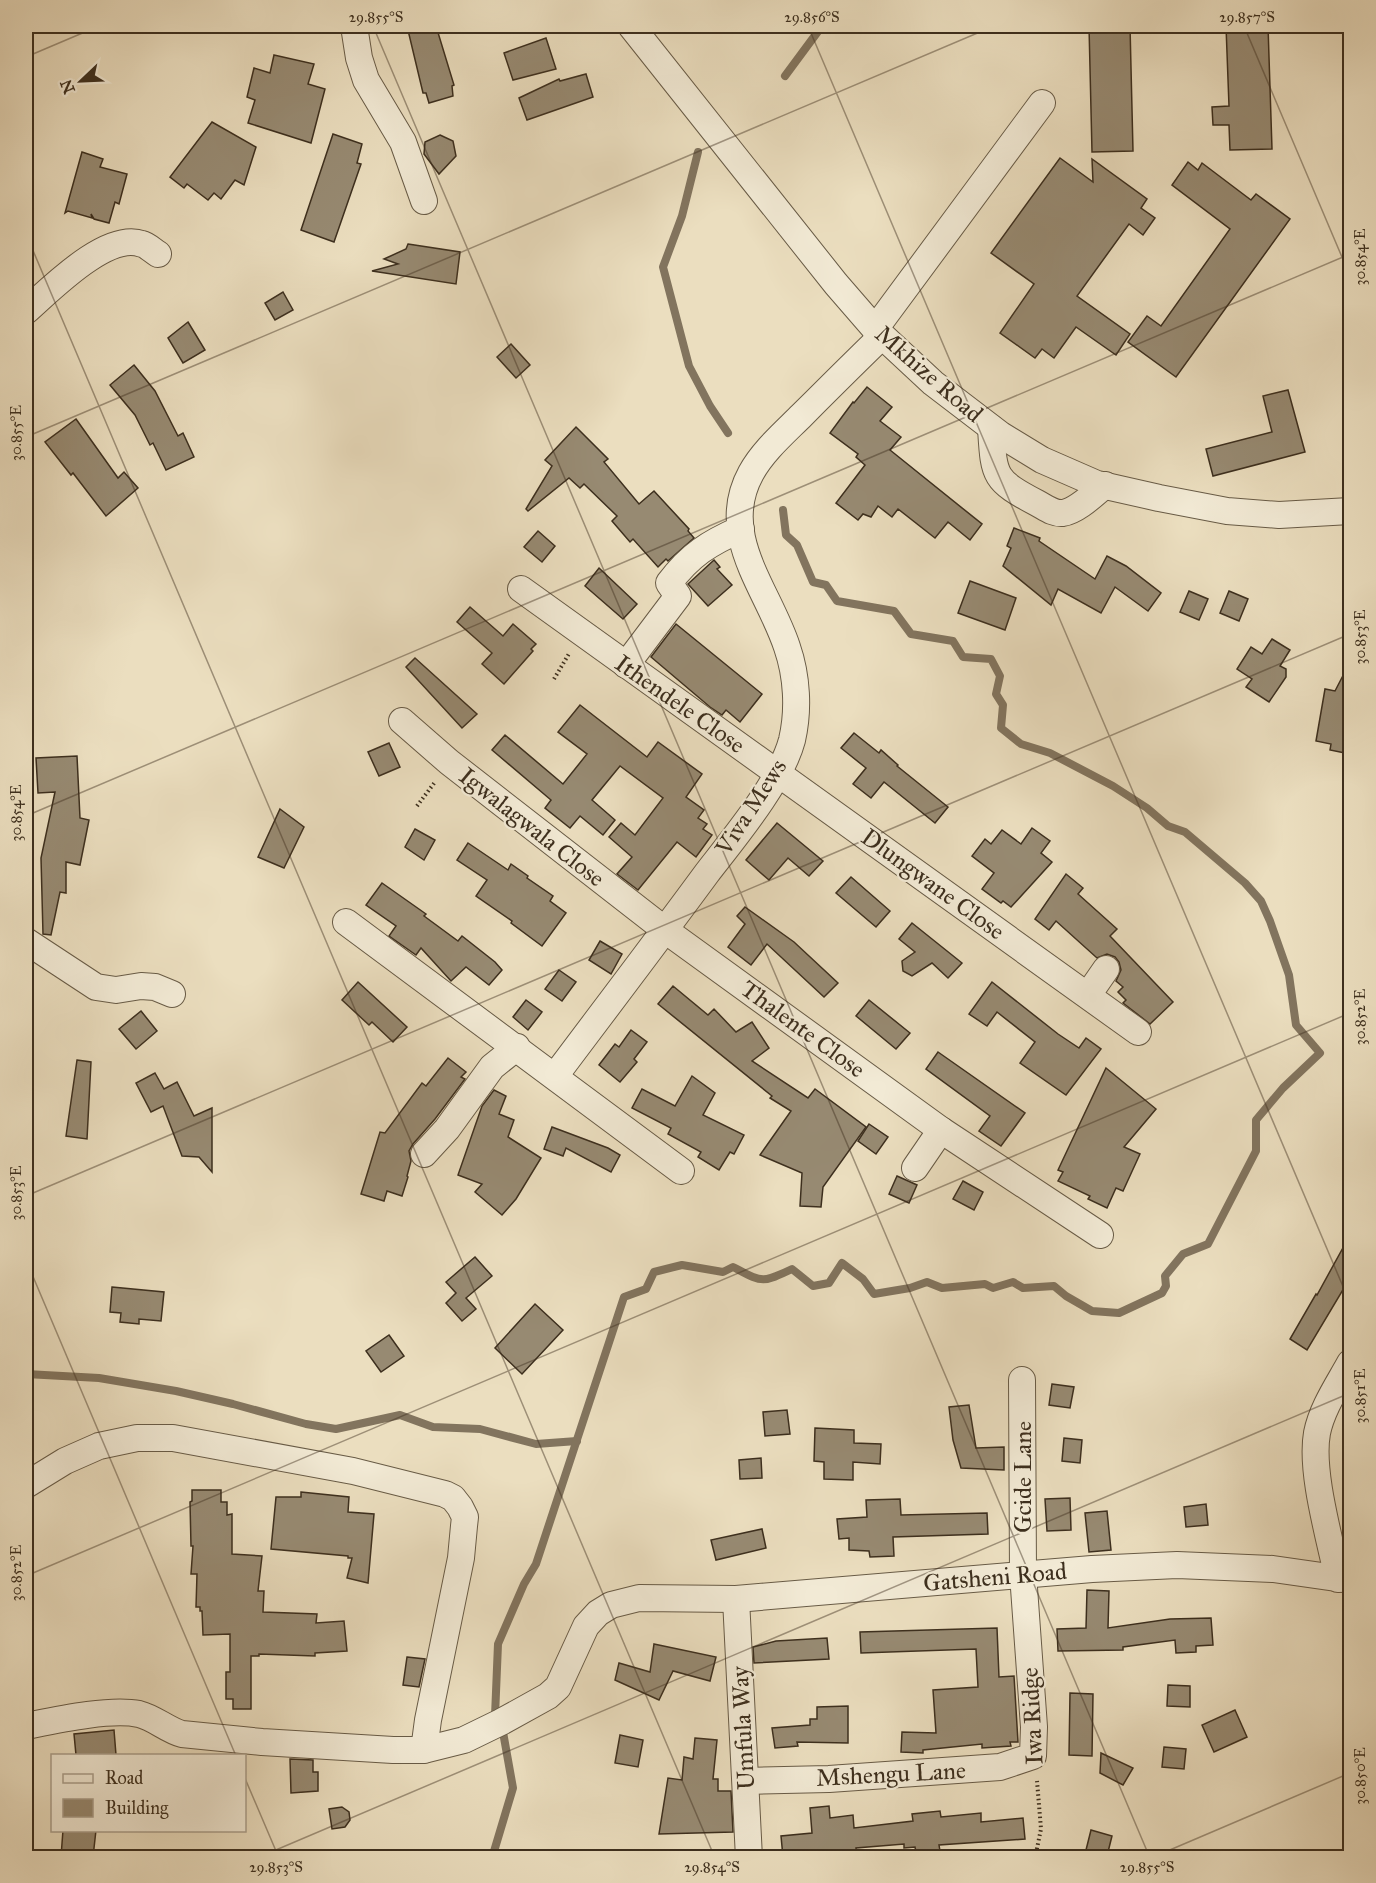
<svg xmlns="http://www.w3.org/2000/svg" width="1376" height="1883" font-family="'IM FELL Great Primer',serif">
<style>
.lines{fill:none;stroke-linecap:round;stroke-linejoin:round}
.stream{stroke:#82745e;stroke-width:8}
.building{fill:#978a72;stroke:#3d2f1e;stroke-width:1.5}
.minor-casing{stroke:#685b46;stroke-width:28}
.path{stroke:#3d2f1e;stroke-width:4;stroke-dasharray:1.5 3;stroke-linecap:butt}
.minor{stroke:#f2ead5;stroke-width:26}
.ticks{fill:none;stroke:#3d2f1e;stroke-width:1.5;stroke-opacity:0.45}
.labels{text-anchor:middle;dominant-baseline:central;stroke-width:4.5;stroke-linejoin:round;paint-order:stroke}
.street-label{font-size:24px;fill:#3d2f1e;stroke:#f2ead5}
.neatline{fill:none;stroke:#3d2f1e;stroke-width:2}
.ticks-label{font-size:15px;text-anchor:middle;fill:#3d2f1e}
</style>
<rect width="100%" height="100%" fill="#ebdebf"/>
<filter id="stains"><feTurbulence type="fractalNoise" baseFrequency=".00333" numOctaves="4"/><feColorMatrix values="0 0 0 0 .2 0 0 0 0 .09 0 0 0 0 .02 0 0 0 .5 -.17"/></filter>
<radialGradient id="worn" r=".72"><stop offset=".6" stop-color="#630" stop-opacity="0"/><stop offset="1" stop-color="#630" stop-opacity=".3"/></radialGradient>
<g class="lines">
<g class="stream">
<polyline points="785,76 822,26"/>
<polyline points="698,152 682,216 663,267 689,366 710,406 728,433"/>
<polyline points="26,1374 99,1378 176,1391 233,1404 306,1424 336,1429 400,1415 433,1427 480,1429 536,1444 577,1441"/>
<path d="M495,1716L498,1644L524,1584L536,1564L624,1297L646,1289L654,1272L682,1265L723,1272L733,1267C762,1282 761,1284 792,1269L813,1286L829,1283L842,1263L863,1279L874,1294L910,1288L927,1282L942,1288L985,1284L993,1288L1013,1282L1023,1288L1054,1286L1066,1296L1092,1311L1119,1313L1162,1293L1166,1286L1165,1276L1183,1254L1208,1244L1256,1151V1120L1283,1088L1320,1053L1296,1025L1289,975L1270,921L1261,901L1245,883L1185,832L1168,826L1147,808L1113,786L1050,753L1021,744L1001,728L1003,705L996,694L1000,676L991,659L963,657L953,641L911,634L894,611L837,601L826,585L813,582L797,545L786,535L783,510"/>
<polyline points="492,1858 513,1788 503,1732"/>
</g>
</g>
<g class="building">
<polygon points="407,26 436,26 454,85 452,86 453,96 429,103 426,93 423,93"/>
<polygon points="1089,26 1130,26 1133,151 1092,152"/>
<polygon points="1226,26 1268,26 1272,149 1230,150 1229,125 1213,125 1212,107 1229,106"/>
<polygon points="546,38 556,69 513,80 504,53"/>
<polygon points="274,55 314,64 308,84 325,89 311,143 248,123 255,100 247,97 254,68 270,73"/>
<polygon points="586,74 593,97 527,120 519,98 559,79 560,81"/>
<polygon points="212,122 256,147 244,185 235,180 221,199 214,193 208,200 187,184 184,188 170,177"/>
<polygon points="333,134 362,144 357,163 361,164 334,242 301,230"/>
<polygon points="440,135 453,141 456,156 439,174 424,154 425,142"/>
<polygon points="82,152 103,159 100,167 127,174 119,204 115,202 109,223 94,219 91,214 92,218 68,211 65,213"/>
<polygon points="1060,158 1093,182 1092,159 1147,199 1141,208 1155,218 1143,235 1129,224 1077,296 1130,334 1116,355 1076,327 1054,358 1042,349 1035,358 1000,333 1034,284 991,253"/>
<polygon points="1188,162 1198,170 1202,163 1251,200 1256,194 1290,219 1176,377 1128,342 1147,316 1161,326 1230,229 1172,185"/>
<polygon points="408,244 460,252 456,284 372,271 398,264 384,259 406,249"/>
<polygon points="283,292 293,310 275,320 265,303"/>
<polygon points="188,322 205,350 183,363 168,338"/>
<polygon points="511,344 530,365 516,378 497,357"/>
<polygon points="134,365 155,391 178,436 183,433 194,457 166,470 153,443 150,445 135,415 110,385"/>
<polygon points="867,387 892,407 880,421 901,437 890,450 982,524 970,540 948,522 935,538 898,509 892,517 878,506 871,517 863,514 858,520 836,503 865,465 856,457 858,454 830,433 853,402 854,403"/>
<polygon points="1288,390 1305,452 1213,476 1206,449 1272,432 1263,396"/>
<polygon points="76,419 118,478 124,472 138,488 106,516 73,473 71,475 45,442"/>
<polygon points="576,427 608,459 604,462 639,504 654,491 689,529 688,531 694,538 668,561 666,559 658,567 633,539 630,542 612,521 617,516 584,484 580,488 569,478 528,511 526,509 552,466 545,460"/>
<polygon points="1014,528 1040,538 1039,541 1095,579 1107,556 1126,566 1161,593 1148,611 1115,587 1101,613 1058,589 1051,605 1003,566 1011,548 1007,546"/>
<polygon points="538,531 555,546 542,562 524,547"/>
<polygon points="714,560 720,567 717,569 732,585 708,606 688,584"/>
<polygon points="599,568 637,604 623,619 585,586"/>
<polygon points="970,581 1016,598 1005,630 958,613"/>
<polygon points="1189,591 1208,599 1199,620 1180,612"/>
<polygon points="1229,591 1248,599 1239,621 1220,613"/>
<polygon points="470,607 503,636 513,624 536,644 531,649 533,651 504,684 482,664 492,653 457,622"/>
<polygon points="676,624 762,694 740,722 726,710 722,715 710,707 651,657"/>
<polygon points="1272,639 1290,650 1280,666 1286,669 1286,677 1269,702 1246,687 1252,679 1237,669 1251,647 1262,654"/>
<polygon points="415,658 477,714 462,728 406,667"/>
<polygon points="1350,662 1350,754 1330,750 1331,744 1316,741 1325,689 1335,691"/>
<polygon points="580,705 647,757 658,742 702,774 686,797 704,810 698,818 707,824 703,829 712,835 696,857 677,842 638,890 617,874 632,857 609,837 621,823 635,835 663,798 620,766 592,800 615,820 603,835 580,816 570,828 545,808 551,800 492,750 505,735 563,784 587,754 558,732"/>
<polygon points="854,733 879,753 881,750 898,765 897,766 948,807 935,823 884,782 871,798 853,784 866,768 841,748"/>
<polygon points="389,743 400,767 379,776 368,752"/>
<polygon points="77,756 80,818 89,820 80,865 66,862 66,893 60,892 51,935 43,934 41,858 55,792 38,793 36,758"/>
<polygon points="280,809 304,827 284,868 258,857"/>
<polygon points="777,823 823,861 809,876 788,858 769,880 746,860"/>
<polygon points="1032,828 1050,841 1041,853 1052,862 1011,907 1003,901 1001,903 982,889 994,873 972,856 985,839 991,844 1002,830 1021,844"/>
<polygon points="415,829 435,840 424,860 405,847"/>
<polygon points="468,843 508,870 511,864 528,876 527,878 553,896 550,901 566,913 542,946 511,923 512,921 476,896 487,880 457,860"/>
<polygon points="1066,874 1083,888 1078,894 1117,929 1110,936 1173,1002 1150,1024 1123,1003 1126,1000 1118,992 1123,987 1116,981 1121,970 1119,962 1115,957 1107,954 1097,958 1056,921 1049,930 1035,919"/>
<polygon points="851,877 890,911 876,927 836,893"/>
<polygon points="382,883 426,914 424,916 458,941 462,936 495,962 502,970 489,985 466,967 451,981 421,948 416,955 389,936 396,926 366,905"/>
<polygon points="745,907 794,942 838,983 824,997 767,944 751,965 728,947 745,924 737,916"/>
<polygon points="912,923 962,963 948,978 932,963 912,976 903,971 902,961 915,952 899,939"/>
<polygon points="600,941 622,954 611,974 589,960"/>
<polygon points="559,970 576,982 562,1001 545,989"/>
<polygon points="358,982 407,1027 393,1042 372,1022 369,1025 342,1000"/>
<polygon points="992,982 1058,1034 1079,1048 1086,1038 1101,1049 1066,1095 1020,1063 1035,1042 997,1012 987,1026 969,1014"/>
<polygon points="673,986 708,1015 714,1009 736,1032 752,1022 769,1048 752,1061 808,1098 815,1089 866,1127 823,1187 821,1207 800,1206 802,1173 760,1155 791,1111 770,1098 772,1096 658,1004"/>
<polygon points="526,1000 542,1012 528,1030 513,1017"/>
<polygon points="869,1000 910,1033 896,1049 856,1016"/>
<polygon points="141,1011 157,1031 136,1049 119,1029"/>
<polygon points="631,1030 647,1042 634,1059 637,1062 620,1082 599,1065 615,1044 619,1047"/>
<polygon points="938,1052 1025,1113 1001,1146 979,1131 990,1116 926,1069"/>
<polygon points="448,1058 466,1072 461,1077 465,1079 435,1119 413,1144 409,1151 411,1161 407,1176 408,1177 402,1196 387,1191 384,1201 361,1194 380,1132 385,1133 422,1083 426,1086"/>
<polygon points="77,1060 91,1062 87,1139 66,1136"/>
<polygon points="1106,1068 1156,1109 1124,1147 1140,1154 1123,1191 1116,1188 1107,1208 1088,1199 1090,1196 1058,1181 1063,1172 1058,1170"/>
<polygon points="155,1073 164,1089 177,1082 194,1116 212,1108 212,1172 199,1157 182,1156 163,1106 151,1112 136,1083"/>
<polygon points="692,1076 715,1093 703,1115 744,1135 734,1154 730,1152 719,1170 698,1157 701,1152 668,1134 671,1128 632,1108 642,1089 675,1106"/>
<polygon points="494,1090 506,1096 499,1114 514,1120 508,1137 541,1158 516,1199 502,1215 475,1192 482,1184 458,1175 482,1106"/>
<polygon points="869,1124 888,1137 876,1154 858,1141"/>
<polygon points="552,1127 608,1148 620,1155 611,1172 566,1148 563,1156 544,1149"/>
<polygon points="897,1176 917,1185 909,1203 889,1194"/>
<polygon points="963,1181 983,1192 974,1210 953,1199"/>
<polygon points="1350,1235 1350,1278 1307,1350 1290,1339 1316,1294 1317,1295"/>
<polygon points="475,1257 492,1276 466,1298 476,1309 462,1321 446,1303 456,1293 446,1282"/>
<polygon points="112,1287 164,1292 161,1321 139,1319 139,1324 120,1322 121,1313 110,1312"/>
<polygon points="535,1304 563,1330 522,1374 495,1348"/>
<polygon points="389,1335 404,1356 381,1372 366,1351"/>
<polygon points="1052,1384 1074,1387 1070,1408 1049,1405"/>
<polygon points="969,1405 976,1448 1004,1447 1004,1470 961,1468 953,1440 949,1407"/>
<polygon points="787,1410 790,1434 765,1436 763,1412"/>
<polygon points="815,1428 854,1430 854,1443 881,1444 880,1464 853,1462 853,1480 824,1479 824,1462 814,1461"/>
<polygon points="1064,1438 1082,1440 1080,1463 1062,1461"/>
<polygon points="761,1458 762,1478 740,1479 739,1460"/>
<polygon points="192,1490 221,1490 221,1502 227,1502 227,1515 232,1514 232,1554 262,1556 258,1591 264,1591 263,1612 317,1614 316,1623 344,1621 347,1651 315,1653 315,1656 259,1654 259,1656 251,1656 251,1709 233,1709 233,1699 226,1699 226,1672 230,1672 230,1634 203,1635 202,1611 200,1611 200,1607 196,1607 197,1574 191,1574 193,1546 191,1546 190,1502 192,1501"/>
<polygon points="301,1492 349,1497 348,1512 374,1514 368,1583 347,1578 352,1558 348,1558 348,1556 271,1549 276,1497 301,1497"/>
<polygon points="1070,1498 1071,1530 1047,1531 1045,1499"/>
<polygon points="900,1499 901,1515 987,1513 988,1534 893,1537 894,1556 870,1557 869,1551 849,1550 849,1538 839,1539 837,1519 867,1517 866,1500"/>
<polygon points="1206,1504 1208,1525 1186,1527 1184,1507"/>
<polygon points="1107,1511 1111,1550 1089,1552 1085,1513"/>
<polygon points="762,1529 766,1548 716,1560 711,1540"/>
<polygon points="1087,1590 1109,1591 1108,1628 1170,1619 1211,1618 1213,1645 1196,1646 1196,1652 1176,1653 1175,1640 1123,1647 1123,1650 1058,1651 1057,1629 1086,1628"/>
<polygon points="997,1628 999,1677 1014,1676 1018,1742 1010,1742 1011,1746 982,1748 982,1744 923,1750 923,1753 901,1752 902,1732 936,1733 933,1690 978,1687 976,1649 861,1653 860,1632"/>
<polygon points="827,1638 829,1659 754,1663 753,1647 776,1641"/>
<polygon points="654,1644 716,1657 710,1681 673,1671 659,1700 615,1680 619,1663 650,1672"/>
<polygon points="407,1657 425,1659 419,1687 403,1685"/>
<polygon points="1168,1685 1190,1686 1190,1707 1167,1706"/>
<polygon points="1070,1693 1093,1694 1092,1756 1069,1755"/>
<polygon points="848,1706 848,1743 797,1742 798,1746 775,1748 772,1728 810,1725 810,1719 817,1719 817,1707"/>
<polygon points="1235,1710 1247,1737 1214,1752 1202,1725"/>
<polygon points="114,1730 116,1755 76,1755 74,1734"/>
<polygon points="620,1735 643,1740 638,1767 615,1763"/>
<polygon points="695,1738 717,1740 713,1779 718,1779 718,1791 731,1791 733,1832 659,1834 668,1778 682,1780 684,1757 693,1759"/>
<polygon points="1164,1747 1186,1749 1184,1769 1162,1767"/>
<polygon points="1101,1753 1133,1768 1123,1785 1100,1773"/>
<polygon points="290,1759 313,1760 313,1772 318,1772 318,1791 291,1793"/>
<polygon points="829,1806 830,1818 853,1815 854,1828 913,1821 912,1814 940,1811 941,1817 981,1813 981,1822 1023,1818 1025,1839 939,1845 941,1857 917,1857 915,1847 904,1848 904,1844 856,1848 857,1857 783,1857 781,1836 812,1833 810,1808"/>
<polygon points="342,1807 349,1812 350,1820 345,1827 332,1829 329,1809"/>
<polygon points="63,1830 96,1830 93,1857 61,1857"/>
<polygon points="1091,1830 1112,1836 1107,1856 1086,1850"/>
</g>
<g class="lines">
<defs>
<g id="minor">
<polyline points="354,26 359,58 366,80 403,142 424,201"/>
<polyline points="631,26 836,284 875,329 933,383 1001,435 1042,460 1097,484 1159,498 1227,511 1279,515 1350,511"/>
<path d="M26,311C50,290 107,231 142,244C147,245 153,251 158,254"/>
<polyline points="875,329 1042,103"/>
<path d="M991,428C994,476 993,480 1037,503C1045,507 1053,514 1063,513C1077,511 1094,494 1105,485"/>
<polyline points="521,589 1138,1032"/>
<path d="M626,665L678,596L669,583C690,555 709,543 741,529"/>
<polyline points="402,721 449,762 665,930 941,1130 1100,1235"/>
<polyline points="346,922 681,1171"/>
<polyline points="26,941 96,987 116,990 141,986 155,987 172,994"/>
<polyline points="1088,995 1106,969"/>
<path d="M555,1076C606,1008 657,941 707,873C734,838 781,782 792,740C799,710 797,676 787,647C768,589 717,535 751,473C763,451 784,433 802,415C828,389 855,362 882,336"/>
<polyline points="424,1154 447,1129 492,1067 517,1047"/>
<polyline points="915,1168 941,1130"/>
<polyline points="26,1485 65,1461 99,1446 137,1438 173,1438 353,1471 445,1494 453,1498 460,1507 465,1517 464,1526 461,1558 428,1720 424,1750"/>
<path d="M1338,1579C1330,1539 1310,1472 1317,1433C1322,1408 1338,1385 1350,1363"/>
<polyline points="736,1599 749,1858"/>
<path d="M26,1726C56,1720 110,1708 139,1714C155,1718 167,1730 182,1734L262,1742L393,1750H424L464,1740L501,1722L548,1696L558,1687L586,1626L598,1613L611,1605L639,1598L736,1599L1092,1569L1177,1565L1273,1569L1350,1580"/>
<polyline points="746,1781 829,1779 1000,1767 1033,1756 1034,1727 1023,1574 1022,1380"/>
</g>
</defs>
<use href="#minor" class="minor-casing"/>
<g class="path">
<polyline points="554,679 570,652"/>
<polyline points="417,806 435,782"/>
<polyline points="1035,1858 1041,1829 1037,1781"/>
</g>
<use href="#minor" class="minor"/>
</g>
<path class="ticks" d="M373,26L1150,1858M808,26L1350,1303M1244,26L1350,276M26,57L99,26M26,234L715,1858M26,437L994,26M26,816L1350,254M26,1196L1350,634M26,1260L236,1756M26,1576L1350,1013M244,1776L279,1858M257,1858L1350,1393M1151,1858L1350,1773"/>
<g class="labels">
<g class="street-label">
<text transform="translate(929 374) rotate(41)">Mkhize Road</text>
<text transform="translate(680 704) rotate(35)">Ithendele Close</text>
<text transform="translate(751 807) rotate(-57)">Viva Mews</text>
<text transform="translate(532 827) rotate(38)">Igwalagwala Close</text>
<text transform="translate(933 884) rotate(36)">Dlungwane Close</text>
<text transform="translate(803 1029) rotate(36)">Thalente Close</text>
<text transform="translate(1023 1477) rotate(-90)">Gcide Lane</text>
<text transform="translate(995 1577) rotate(-5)">Gatsheni Road</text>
<text transform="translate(1032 1716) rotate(-93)">Iwa Ridge</text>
<text transform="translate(743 1728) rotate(-93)">Umfula Way</text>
<text transform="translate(891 1774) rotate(-3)">Mshengu Lane</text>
</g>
</g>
<rect width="1376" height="1883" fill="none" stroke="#ebdebf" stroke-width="66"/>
<rect x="51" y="1754" width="195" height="78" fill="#f2ead5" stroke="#aa9f8c" stroke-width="1.5"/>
<rect x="63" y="1774" width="30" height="9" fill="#f2ead5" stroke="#aa9f8c" stroke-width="1.5"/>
<text x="105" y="1784" font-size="18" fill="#3d2f1e">Road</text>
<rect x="63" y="1799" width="30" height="18" fill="#978a72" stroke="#aa9f8c" stroke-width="1.5"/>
<text x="105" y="1814" font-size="18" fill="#3d2f1e">Building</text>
<g transform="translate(81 81) rotate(247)" stroke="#f2ead5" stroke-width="4.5" paint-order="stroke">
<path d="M0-4.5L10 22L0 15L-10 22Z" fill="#3d2f1e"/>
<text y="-9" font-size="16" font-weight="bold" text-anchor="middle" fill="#3d2f1e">N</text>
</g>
<rect x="33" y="33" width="1310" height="1817" class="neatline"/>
<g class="ticks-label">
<text x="376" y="22">29.855°S</text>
<text x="812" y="22">29.856°S</text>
<text x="1247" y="22">29.857°S</text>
<text transform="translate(1360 257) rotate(-90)" y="5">30.854°E</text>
<text transform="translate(16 433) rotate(-90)" y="5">30.855°E</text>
<text transform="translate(1360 637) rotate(-90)" y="5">30.853°E</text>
<text transform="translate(16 813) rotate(-90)" y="5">30.854°E</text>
<text transform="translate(1360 1017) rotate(-90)" y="5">30.852°E</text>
<text transform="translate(16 1193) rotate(-90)" y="5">30.853°E</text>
<text transform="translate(1360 1396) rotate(-90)" y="5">30.851°E</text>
<text transform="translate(16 1573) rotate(-90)" y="5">30.852°E</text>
<text transform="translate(1360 1776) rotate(-90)" y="5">30.850°E</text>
<text x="276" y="1872">29.853°S</text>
<text x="712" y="1872">29.854°S</text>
<text x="1147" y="1872">29.855°S</text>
</g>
<rect width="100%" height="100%" filter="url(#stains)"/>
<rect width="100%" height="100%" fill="url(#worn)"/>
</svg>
